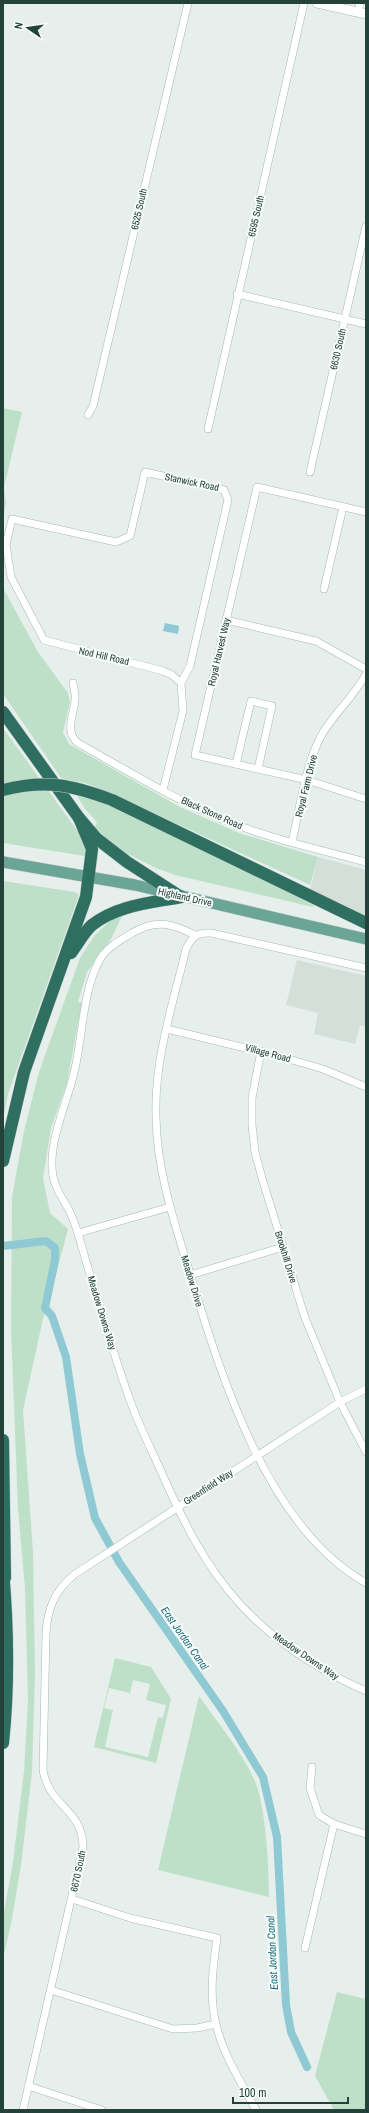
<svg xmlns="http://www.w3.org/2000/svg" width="369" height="2113" font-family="'Archivo Narrow',sans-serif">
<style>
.built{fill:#d4dfda}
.green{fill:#bfe0c8;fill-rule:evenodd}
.water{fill:#8ec9d4}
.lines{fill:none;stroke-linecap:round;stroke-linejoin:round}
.canal{stroke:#8ec9d4;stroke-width:8}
.minor-casing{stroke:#a8b8b2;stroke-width:8}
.tertiary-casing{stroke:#a8b8b2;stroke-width:10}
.primary-casing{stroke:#c2cac8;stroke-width:12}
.motorway-casing{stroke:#c2cac8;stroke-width:13}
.minor{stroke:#fff;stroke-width:7}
.tertiary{stroke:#fff;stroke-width:9}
.primary{stroke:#6aa596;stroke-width:11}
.motorway{stroke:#2f6f62;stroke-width:12}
.motorway-bridge-casing{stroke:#c2cac8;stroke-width:13;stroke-linecap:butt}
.motorway-bridge{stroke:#2f6f62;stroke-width:12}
.labels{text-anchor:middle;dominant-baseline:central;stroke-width:4;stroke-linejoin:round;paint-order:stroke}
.street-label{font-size:10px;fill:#24423a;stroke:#f7fbf9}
.water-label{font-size:11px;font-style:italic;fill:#1c6f80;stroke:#f7fbf9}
</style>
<rect width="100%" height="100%" fill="#e6efeb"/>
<g class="built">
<polygon points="318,857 366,870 366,917 310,890"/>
<polygon points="297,960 366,976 366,1027 360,1025 355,1044 314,1034 318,1013 286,1005"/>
</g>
<g class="green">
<polygon points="3,408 22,412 4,487 6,503 3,519"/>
<polygon points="3,588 38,652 68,693 70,702 63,732 69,744 180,807 239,833 318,857 310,885 108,792 85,783 62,779 3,694"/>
<polygon points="3,728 81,836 87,852 85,856 3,843"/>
<path d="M75,792L91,797C165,834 242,864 314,906L313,907L175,875L156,868L128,854L126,855L94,828L97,822L85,809Z"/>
<polygon points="3,881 75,892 79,895 8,1094 3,1120"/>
<polygon points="122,916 111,939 87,972 78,1002 82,1002 67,1083 51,1128 43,1178 50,1213 68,1229 52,1290 43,1319 23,1410 33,1552 35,1674 32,1772 21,1865 12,1919 3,1959 3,1918 13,1862 24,1771 28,1700 25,1588 18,1509 11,1329 12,1197 24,1131 39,1072 80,958 94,936 111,920"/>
<path d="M115,1658L151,1667L171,1699L156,1763L94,1747ZM133,1680L150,1684L146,1700L166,1705L163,1718L158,1717L148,1757L105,1747L113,1710L104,1708L109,1688L130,1693Z"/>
<path d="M199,1696C218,1723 240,1749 254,1779C266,1805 269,1868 269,1897L158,1870Z"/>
<polygon points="337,1992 366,1999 366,2110 334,2110 315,2076"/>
</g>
<polygon class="water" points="165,623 179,626 178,634 163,631"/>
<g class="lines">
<polyline class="canal" points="3,1246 46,1241 55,1248 55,1260 45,1308 52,1316 66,1357 80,1454 95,1518 119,1562 223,1711 263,1777 277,1837 286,2005 291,2032 307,2067"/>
<defs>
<g id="minor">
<polyline points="358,12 360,3"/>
<polyline points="237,294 366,324"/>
<polyline points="88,415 93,406 188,3"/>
<polyline points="208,429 304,3"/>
<polyline points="310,472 366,226"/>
<polyline points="366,512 257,487 195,755 307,780 366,799"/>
<polyline points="324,589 343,507"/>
<polyline points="226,620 316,641 366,669"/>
<path d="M73,683C74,689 76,695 75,700C74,714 64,732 78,743C128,771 178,802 232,823C275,840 321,850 366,862"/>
<polyline points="236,764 251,701 272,706 258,769"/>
<polyline points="163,790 183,711 181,683 172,675 163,671 44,640 11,577 6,544 12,519 116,542 130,536 145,472 224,490 228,500 190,666 181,683"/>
<path d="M292,842C300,808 305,766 321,736C334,713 354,697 366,674"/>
<path d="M195,935C171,923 156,919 132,933C121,940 109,946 102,956C82,987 83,1038 74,1073C67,1103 47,1144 53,1176C55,1189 63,1199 69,1210C77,1226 81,1244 86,1261C100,1308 114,1356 131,1403C139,1425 150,1447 160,1469C181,1517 204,1565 240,1604C275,1642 320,1671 366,1691"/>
<path d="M366,968L211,933C197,932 192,937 186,949C173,1004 154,1060 156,1117C157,1173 175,1224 191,1277C222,1379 268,1528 366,1583"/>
<polyline points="167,1029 282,1057 323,1069 366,1087"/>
<polyline points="261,1051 252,1098 252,1125 255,1152 262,1178 305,1318 340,1402 366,1452"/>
<polyline points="78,1233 170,1207"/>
<polyline points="190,1275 283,1247"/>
<polyline points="312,1767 310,1788 319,1815 334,1824 366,1834"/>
<path d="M72,1899L130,1918L217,1938C213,1966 209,1996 216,2024C223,2055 241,2082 256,2110"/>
<polyline points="305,1948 334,1824"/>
<polyline points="51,1990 173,2029 197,2028 216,2024"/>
<polyline points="28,2086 102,2110"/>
<path d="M23,2110L83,1847C83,1809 49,1807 43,1770L46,1634C47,1609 55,1590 75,1574L340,1402L366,1389"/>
</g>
<polyline id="tertiary" points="317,3 366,14"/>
<polyline id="primary" points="3,862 135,885 366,939"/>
<g id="motorway">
<polyline points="3,712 79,818 96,838 127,862 181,897"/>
<polyline points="112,800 366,923"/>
<path d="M71,953C78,944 84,932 92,925C117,905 151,903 181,897"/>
<polyline points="3,1161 24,1072 86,897 92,849 79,818"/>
<polyline points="3,1440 5,1578"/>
<path d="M3,1570C8,1627 9,1686 3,1743"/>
</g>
</defs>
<use href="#minor" class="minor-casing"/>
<use href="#tertiary" class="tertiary-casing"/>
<use href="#primary" class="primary-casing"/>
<use href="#motorway" class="motorway-casing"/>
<use href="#minor" class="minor"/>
<use href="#tertiary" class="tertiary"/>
<use href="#primary" class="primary"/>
<use href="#motorway" class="motorway"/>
<defs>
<path id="motorway-bridge" d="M3,790C45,779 72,785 112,800"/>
</defs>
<use href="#motorway-bridge" class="motorway-bridge-casing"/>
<use href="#motorway-bridge" class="motorway-bridge"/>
</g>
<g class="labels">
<g class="street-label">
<text transform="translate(139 209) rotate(-77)">6525 South</text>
<text transform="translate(256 216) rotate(-77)">6595 South</text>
<text transform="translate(338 349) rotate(-77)">6630 South</text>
<text transform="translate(192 482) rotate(12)">Stanwick Road</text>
<text transform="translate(219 652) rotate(-77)">Royal Harvest Way</text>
<text transform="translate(104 656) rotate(13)">Nod Hill Road</text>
<text transform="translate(306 786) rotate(-76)">Royal Farm Drive</text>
<text transform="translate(212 813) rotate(24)">Black Stone Road</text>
<text transform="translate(185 897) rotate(13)">Highland Drive</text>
<text transform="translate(268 1053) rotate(15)">Village Road</text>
<text transform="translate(286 1257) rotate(73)">Brookhill Drive</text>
<text transform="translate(192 1281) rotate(73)">Meadow Drive</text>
<text transform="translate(102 1313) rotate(73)">Meadow Downs Way</text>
<text transform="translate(208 1487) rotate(-33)">Greenfield Way</text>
<text transform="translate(306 1656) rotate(34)">Meadow Downs Way</text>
<text transform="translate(78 1871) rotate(-78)">6670 South</text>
</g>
<g class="water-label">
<text transform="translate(185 1638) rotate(55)">East Jordan Canal</text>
<text transform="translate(272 1953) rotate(-93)">East Jordan Canal</text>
</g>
</g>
<rect width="369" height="2113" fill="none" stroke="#24423a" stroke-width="8"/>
<g transform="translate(28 28) rotate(283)" stroke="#f7fbf9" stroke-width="3" paint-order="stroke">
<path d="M0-3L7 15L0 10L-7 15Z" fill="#24423a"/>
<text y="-6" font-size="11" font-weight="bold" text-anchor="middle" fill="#24423a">N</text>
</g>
<path d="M233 2097v6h115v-6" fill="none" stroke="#24423a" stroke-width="2"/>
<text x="239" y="2097" font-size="12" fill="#24423a" stroke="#f7fbf9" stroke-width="3" paint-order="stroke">100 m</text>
</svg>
